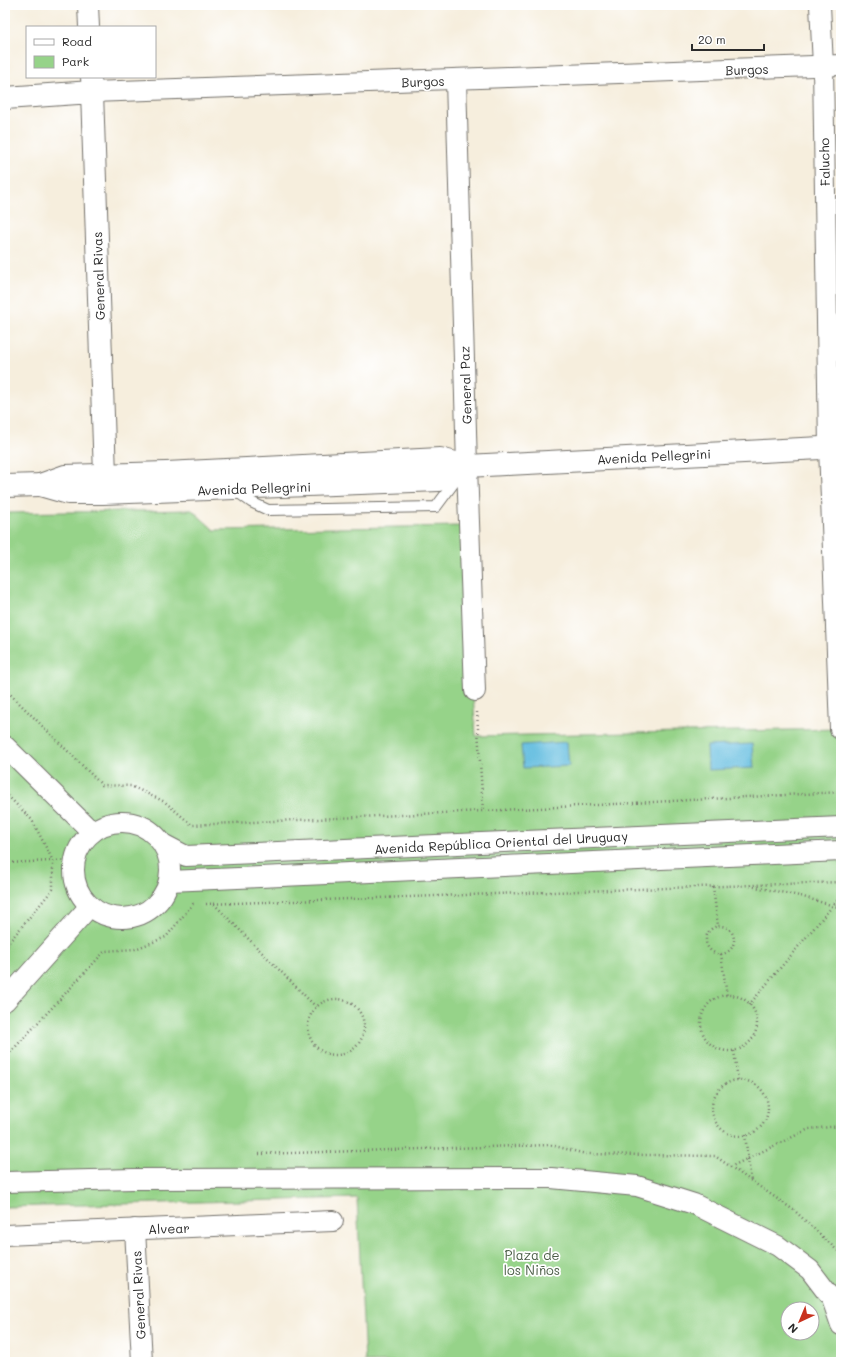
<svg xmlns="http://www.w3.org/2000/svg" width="846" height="1367" font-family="Mali,sans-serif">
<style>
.green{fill:#96d389;stroke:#607f5a;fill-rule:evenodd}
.water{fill:#61bcdf;stroke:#467485}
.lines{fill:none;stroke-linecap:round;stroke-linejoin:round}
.lane-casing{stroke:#726f69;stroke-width:12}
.street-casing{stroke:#726f69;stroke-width:22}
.secondary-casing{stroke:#726f69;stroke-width:24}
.path{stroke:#726f69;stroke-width:2.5;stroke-dasharray:1 3;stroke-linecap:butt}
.lane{stroke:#fff;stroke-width:10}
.street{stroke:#fff;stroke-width:20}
.secondary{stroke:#fff;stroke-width:22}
.labels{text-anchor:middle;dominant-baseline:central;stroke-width:3.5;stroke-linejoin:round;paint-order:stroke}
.street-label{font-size:13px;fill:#2b2b2b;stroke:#fff}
.park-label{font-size:13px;fill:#4b5d47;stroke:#fff}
</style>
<rect width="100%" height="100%" fill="#fff"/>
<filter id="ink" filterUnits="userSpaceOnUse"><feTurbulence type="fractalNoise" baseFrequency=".025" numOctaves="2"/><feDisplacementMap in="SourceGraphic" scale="8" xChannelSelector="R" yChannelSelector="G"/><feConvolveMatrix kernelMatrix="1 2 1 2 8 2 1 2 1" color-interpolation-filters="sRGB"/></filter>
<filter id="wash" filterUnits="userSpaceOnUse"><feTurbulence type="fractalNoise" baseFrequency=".012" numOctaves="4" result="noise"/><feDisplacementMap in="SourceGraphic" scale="16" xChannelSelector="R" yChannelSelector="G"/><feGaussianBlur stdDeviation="0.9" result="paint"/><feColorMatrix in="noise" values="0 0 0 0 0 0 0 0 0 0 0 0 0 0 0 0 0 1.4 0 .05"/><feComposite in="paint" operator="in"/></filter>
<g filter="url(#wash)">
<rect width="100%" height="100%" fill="#f6eedd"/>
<path class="green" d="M192,510L214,530L461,526L476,736L841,729V1362H365L357,1198L5,1207V513ZM788,1309H812V1333H788Z"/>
<g class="water">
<polygon points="567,742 569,766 523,768 521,745"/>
<polygon points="752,744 754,768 708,770 707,746"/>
</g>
</g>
<g filter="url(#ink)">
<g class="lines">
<defs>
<polyline id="lane" points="236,491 251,502 268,510 436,507 459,476"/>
<g id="street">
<polyline points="88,5 89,27"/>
<polyline points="820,5 823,66 829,448 840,729"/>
<polyline points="91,77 92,92 841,65"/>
<polyline points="456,80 467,466 475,691"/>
<polyline points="5,746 92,832"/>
<circle cx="122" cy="870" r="48"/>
<polyline points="163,844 186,856 841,827"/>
<polyline points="169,881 841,851"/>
<polyline points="5,1001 90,906"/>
<polyline points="5,1182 134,1179 551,1178 637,1186 694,1204 778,1246 810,1270 832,1299 841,1325"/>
<polyline points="135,1229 142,1362"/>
<polyline points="5,1235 333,1221"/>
</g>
<g id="secondary">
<polyline points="5,98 92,92 105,475"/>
<polyline points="40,485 68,493 103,493 439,480 467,466"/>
<polyline points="5,486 40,485 65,476 166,473 440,459 467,466 841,447"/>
</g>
</defs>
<use href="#lane" class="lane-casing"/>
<use href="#street" class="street-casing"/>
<use href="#secondary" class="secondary-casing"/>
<g class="path">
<polyline points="5,689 102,785 131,786 165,802 192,825 483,811 841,792"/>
<polyline points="477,712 483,811"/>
<polyline points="840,751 840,804"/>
<polyline points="5,793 32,820 53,861 53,889 5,947"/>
<polyline points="5,863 75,860"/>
<polyline points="750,886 800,896 841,908"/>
<polyline points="713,887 718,926"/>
<polyline points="206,904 841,882"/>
<polyline points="214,904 316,1007"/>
<circle cx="720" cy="940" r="14"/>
<polyline points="721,954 727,996"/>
<circle cx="729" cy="1023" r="28"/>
<circle cx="336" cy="1027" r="28"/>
<polyline points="749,1005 841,896"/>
<polyline points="734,1051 738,1080"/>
<polyline points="5,1058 105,951 135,949 166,937 193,904 195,904"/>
<circle cx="740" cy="1108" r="28"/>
<polyline points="745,1135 751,1181"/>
<polyline points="259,1154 551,1145 586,1154 715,1156 795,1211 841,1254"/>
<polyline points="730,1167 809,1129 841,1126"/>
</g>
<use href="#lane" class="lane"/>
<use href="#street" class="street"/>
<use href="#secondary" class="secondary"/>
</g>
</g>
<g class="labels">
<g class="street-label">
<text transform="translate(747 69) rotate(-2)">Burgos</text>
<text transform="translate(423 81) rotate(-2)">Burgos</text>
<text transform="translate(824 162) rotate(-91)">Falucho</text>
<text transform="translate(98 276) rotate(-92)">General Rivas</text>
<text transform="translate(465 385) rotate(-92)">General Paz</text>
<text transform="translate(654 456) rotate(-3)">Avenida Pellegrini</text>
<text transform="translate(254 488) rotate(-2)">Avenida Pellegrini</text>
<text transform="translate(501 842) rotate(-3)">Avenida República Oriental del Uruguay</text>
<text transform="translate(169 1228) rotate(-2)">Alvear</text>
<text transform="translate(138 1295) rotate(-93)">General Rivas</text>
</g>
<g class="park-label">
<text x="532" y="1254">Plaza de<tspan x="532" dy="15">los Niños</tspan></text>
</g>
</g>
<rect width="846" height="1367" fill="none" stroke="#fff" stroke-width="20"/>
<rect x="26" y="26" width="130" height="52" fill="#ffffff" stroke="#aaaaaa"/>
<rect x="34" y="39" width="20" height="6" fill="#ffffff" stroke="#aaaaaa"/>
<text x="62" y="46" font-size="12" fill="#2b2b2b">Road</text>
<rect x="34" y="56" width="20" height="12" fill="#96d389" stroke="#aaaaaa"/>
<text x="62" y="66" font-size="12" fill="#2b2b2b">Park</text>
<g transform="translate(800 1321) rotate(224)"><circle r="19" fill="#ffffff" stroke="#aaaaaa"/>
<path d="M0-3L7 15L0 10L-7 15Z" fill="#c8321e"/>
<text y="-6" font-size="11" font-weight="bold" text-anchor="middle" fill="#2b2b2b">N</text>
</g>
<path d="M692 44v6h72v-6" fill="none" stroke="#2b2b2b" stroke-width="2"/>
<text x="698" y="44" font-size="12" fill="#2b2b2b" stroke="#ffffff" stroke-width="3" paint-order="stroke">20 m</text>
</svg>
